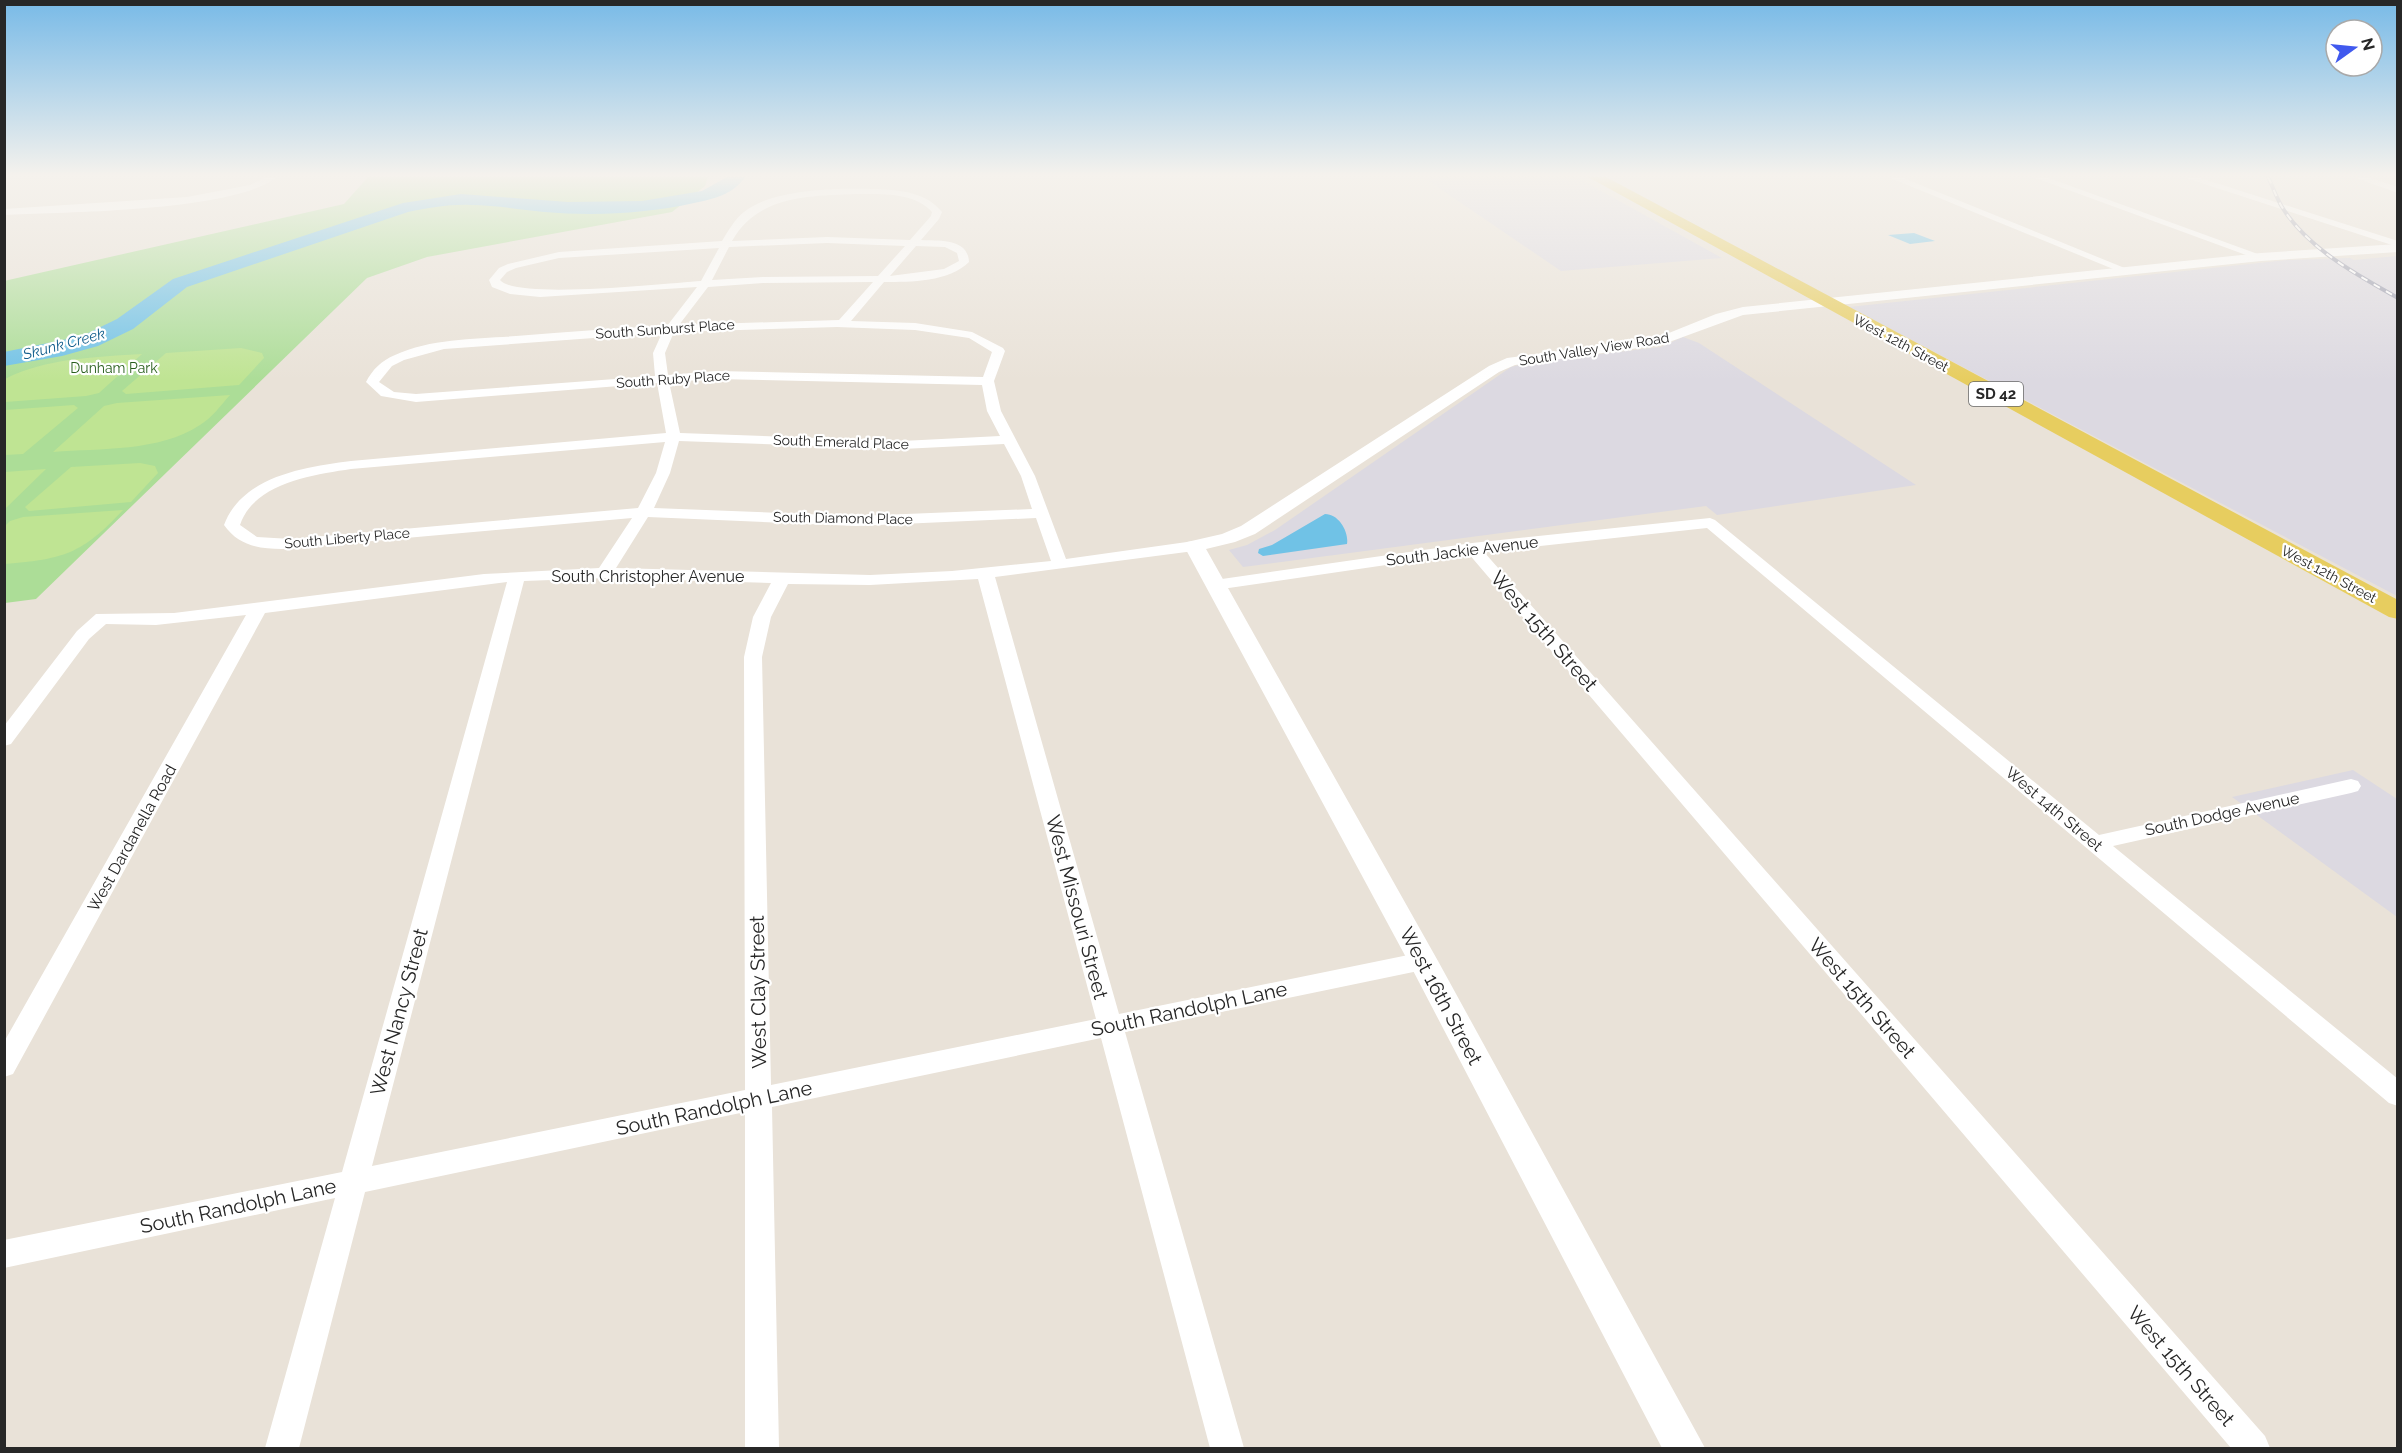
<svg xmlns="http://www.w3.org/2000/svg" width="2402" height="1453" font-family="Raleway,sans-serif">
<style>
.industrial{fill:#dcd9e1}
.green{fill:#acdd97}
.pitch{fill:#bfe493}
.water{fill:#70c2e6}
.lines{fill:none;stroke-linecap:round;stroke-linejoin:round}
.river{fill:#70c2e6;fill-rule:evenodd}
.minor{fill:#fff;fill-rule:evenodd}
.tertiary{fill:#fff;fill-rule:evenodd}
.primary{fill:#e7cd5f;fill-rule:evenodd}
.rail-casing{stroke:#9c9eb0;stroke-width:4}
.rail{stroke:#fff;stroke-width:2;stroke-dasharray:7;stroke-linecap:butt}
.labels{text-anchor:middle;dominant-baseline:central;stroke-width:4.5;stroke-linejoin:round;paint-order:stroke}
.far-street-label{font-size:14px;fill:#272727;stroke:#fff}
.far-park-label{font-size:14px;fill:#285e1d;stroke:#fff}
.far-water-label{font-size:15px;font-style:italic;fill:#145f8d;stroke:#fff}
.shield{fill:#fff;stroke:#686868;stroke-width:1.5}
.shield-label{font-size:15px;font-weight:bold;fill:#272727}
.street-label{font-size:16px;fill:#272727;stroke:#fff}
.near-street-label{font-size:20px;fill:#272727;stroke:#fff}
</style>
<rect width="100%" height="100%" fill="#e9e2d8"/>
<g class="industrial">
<polygon points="1423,177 1576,177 1722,258 1561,271"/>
<polygon points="2397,256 2397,596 1849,307 2287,260 2350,258 2354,260"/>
<polygon points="1683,337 1699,343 1916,485 1717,515 1706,506 1243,567 1229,550 1247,545 1275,530 1511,367 1531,362 1661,347"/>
<polygon points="2353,770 2397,799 2397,917 2232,797"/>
</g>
<polygon class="green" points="368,177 708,177 705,186 672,212 427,257 367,278 36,599 5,603 4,281 344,204"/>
<g class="pitch">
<polygon points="241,348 262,353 264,358 239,385 126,394 122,391 166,353"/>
<path d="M142,354L99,393L86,396L5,402V379C45,358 97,357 142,354Z"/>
<path d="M230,395C221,405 212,418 200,425C159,452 101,448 53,452L104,406L117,403Z"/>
<polygon points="74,405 78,408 23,454 5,455 5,410"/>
<polygon points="140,463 155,466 158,473 131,502 29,511 25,507 71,467"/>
<polygon points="46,469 5,509 5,472"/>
<path d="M123,510C82,554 64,559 5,564V526L10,521L23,517Z"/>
</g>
<g class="water">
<polygon points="1914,233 1935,241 1910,244 1888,235"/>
<path d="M1325,514C1339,514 1349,532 1347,544L1263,556L1258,553L1259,549L1272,545Z"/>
</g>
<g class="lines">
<path class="river" d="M727,177H745C733,195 713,199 694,203C644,214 594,216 544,212C520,210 496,205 471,205C450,204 429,208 408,212L187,287L133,329L98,346L62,356L4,366V352L82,336L117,319L173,279L403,203L461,194L568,202L642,201L702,191Z"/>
<g class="minor">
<path d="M266,177H277C234,212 64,212 4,215V209L187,197L250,185Z"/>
<polygon points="1888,177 1901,177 2132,271 2131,273 2123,273"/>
<polygon points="2033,177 2046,177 2266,257 2257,259"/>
<polygon points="2183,177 2197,177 2398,241 2398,247"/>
<polygon points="2353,177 2367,177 2398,187 2398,193"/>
<path d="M876,189C900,190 926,192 942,212L939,219L921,240C939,241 968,238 969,262C949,282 911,282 884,282L851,321L915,323L972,332L1003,348L1005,351L994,381L1001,411L1035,476L1066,559L1194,541L1202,546L1194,551L995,577L1119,1014L1423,952L1432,955L1435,961L1432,967L1423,970L1125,1032L1244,1448H1210L1101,1038L772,1107L779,1448H745V1112L365,1192L299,1448H265L335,1198L4,1268V1240L342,1172L507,582L265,613L13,1074L4,1077V1042L246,615L156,625L106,624L89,639L11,744L4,746V726L77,631L96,614L174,613L484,574L599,568L632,518L282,549C258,549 238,545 224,525C242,476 305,467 351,461L666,433L657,383L416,402L381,396L366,382C373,369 381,361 395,355C432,338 477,339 516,336C567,332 617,328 667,326L697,287L540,297L510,294L492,287L489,280L499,268L508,264L559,252L722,241C728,231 735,219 744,212C774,188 839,188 876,189ZM856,194C880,194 915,192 932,212L931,216L910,240L827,237L732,241C758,195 809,196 856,194ZM827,243L905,246L878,276L763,277L712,280L729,247ZM916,246L945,247L957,253L959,261L944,269L890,276ZM719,248L701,281C669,283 515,300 500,280L507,272L516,268L559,258ZM873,282L839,320L679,325L708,287L763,283ZM837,327L915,330L969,338L992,352L983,377L716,371L668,375L665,353L674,332ZM662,333L653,353L655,376L416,394L394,392L379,382L392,366L404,360L444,349ZM716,379L982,385L987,411L1000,436L902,441L680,433L669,382ZM679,441L902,449L1004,444L1021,476L1032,509L856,516L654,508L670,473ZM665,442L656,473L638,508L291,539L257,537L240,525C254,483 312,475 351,469ZM648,517L856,526L1036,518L1051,561L952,571L870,575L616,568ZM606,578L771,583L753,617L744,657L745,1090L372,1166L524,581ZM978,579L1096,1019L771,1085L762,657L771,617L788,584L870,585Z"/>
<polygon points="1710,518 1715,520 2099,835 2351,779 2358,781 2361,786 2358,791 2351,793 2113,846 2398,1079 2398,1106 2389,1103 1707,528 1484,552 2265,1436 2270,1448 2231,1448 1468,553 1215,590 1207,585 1215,580 1472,543"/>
</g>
<polygon class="tertiary" points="2398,244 2398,252 2261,261 1743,315 1661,345 1515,365 1499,372 1255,534 1235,542 1206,549 1438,961 1705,1448 1662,1448 1408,961 1184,546 1187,542 1222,534 1241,526 1489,366 1507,358 1659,337 1716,314 1743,307 2261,253"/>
<polygon class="primary" points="1588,177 1606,177 2398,600 2398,619 2389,617"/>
<defs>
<path id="rail" d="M2268,177C2273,187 2276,197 2282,207C2307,248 2357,275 2398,298"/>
</defs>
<use href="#rail" class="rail-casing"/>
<use href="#rail" class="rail"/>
</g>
<linearGradient id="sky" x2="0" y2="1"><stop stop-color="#78bae7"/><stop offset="0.46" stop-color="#f5f2ed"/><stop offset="1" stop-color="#f5f2ed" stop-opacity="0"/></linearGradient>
<rect width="2402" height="381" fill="url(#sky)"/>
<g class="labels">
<g class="far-street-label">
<text transform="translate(665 329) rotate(-4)">South Sunburst Place</text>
<text transform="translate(1901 343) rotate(28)">West 12th Street</text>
<text transform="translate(1594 349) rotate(-9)">South Valley View Road</text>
<text transform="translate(673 379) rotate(-4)">South Ruby Place</text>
<text transform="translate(841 442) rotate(2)">South Emerald Place</text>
<text transform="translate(843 518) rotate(1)">South Diamond Place</text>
<text transform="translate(347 538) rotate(-5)">South Liberty Place</text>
<text transform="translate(2329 574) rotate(28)">West 12th Street</text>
</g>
<g class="far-park-label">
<text x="114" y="368">Dunham Park</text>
</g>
<g class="far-water-label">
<text transform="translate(64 344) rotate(-15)">Skunk Creek</text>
</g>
<rect class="shield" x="1969" y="382" width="54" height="24" rx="4.5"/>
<g class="shield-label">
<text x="1996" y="394">SD 42</text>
</g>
<g class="street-label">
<text transform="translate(1462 551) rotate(-7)">South Jackie Avenue</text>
<text x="648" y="576">South Christopher Avenue</text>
<text transform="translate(2054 809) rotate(40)">West 14th Street</text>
<text transform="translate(2222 814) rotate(-12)">South Dodge Avenue</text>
<text transform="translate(132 838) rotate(-61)">West Dardanella Road</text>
</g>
<g class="near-street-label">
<text transform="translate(1544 631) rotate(49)">West 15th Street</text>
<text transform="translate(1077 907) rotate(75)">West Missouri Street</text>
<text transform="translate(758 992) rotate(-91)">West Clay Street</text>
<text transform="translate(1441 996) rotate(62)">West 16th Street</text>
<text transform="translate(1862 998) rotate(49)">West 15th Street</text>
<text transform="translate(1189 1009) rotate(-12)">South Randolph Lane</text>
<text transform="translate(399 1012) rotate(-75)">West Nancy Street</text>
<text transform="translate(714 1108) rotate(-12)">South Randolph Lane</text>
<text transform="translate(238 1206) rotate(-12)">South Randolph Lane</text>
<text transform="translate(2181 1366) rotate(49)">West 15th Street</text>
</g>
</g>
<rect width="2402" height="1453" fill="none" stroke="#272727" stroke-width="12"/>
<g transform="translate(2354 48) rotate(75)"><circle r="28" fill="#ffffff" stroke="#a9a9a9" stroke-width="1.5"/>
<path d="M0-4.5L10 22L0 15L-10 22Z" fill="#4059ee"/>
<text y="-9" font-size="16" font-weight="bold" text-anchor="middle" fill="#272727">N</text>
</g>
</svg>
